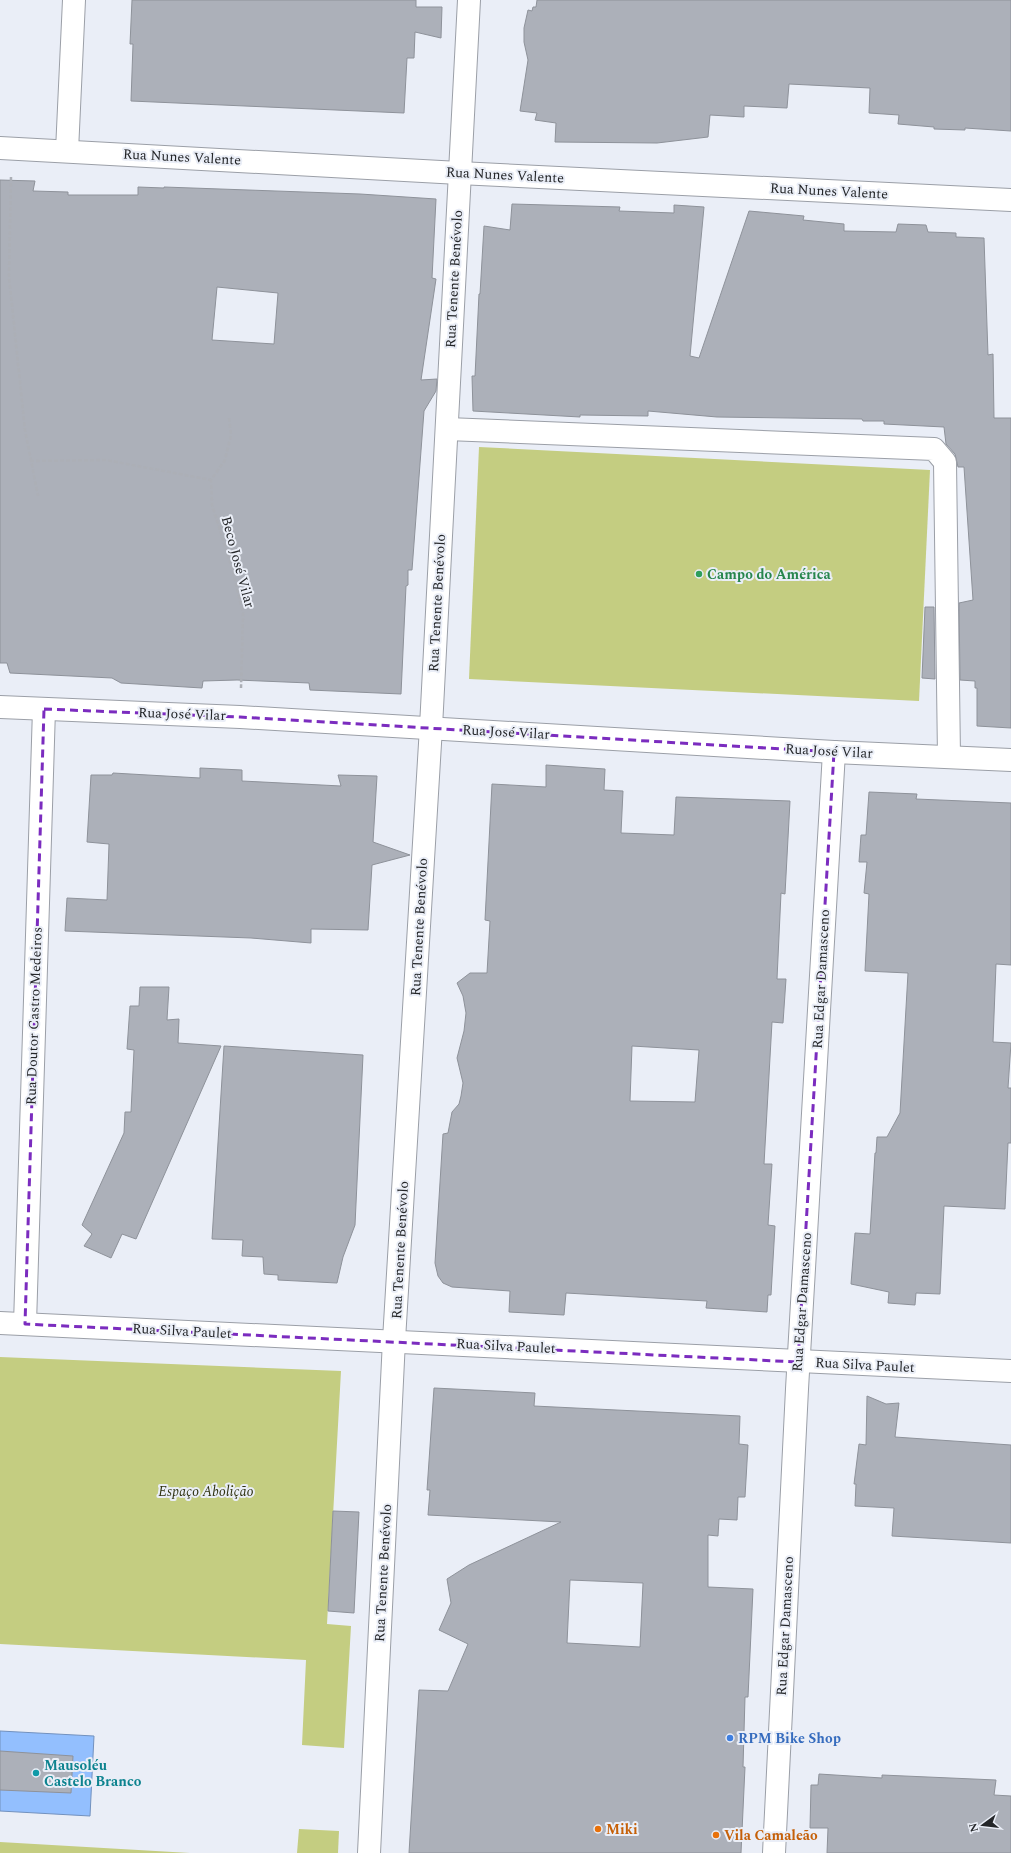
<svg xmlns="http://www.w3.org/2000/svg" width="1011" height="1853" font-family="Spectral,serif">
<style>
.green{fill:#c4cd81}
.water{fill:#93bffe;stroke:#7291be}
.building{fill:#acb0b9;stroke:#8e929a;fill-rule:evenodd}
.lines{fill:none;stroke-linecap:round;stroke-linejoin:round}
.minor-casing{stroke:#9b9fa7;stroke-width:24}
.path{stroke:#acafb6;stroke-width:2.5;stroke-dasharray:4 2;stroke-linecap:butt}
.minor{stroke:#fff;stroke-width:22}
.marked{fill:none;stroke:#7b2cbf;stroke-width:3;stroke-dasharray:8 5;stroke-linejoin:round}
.leisure-dot{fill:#2e9e5b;stroke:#eaeef7;stroke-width:1.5}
.shop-dot{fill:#3f7fe0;stroke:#eaeef7;stroke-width:1.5}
.culture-dot{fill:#0f9aa8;stroke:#eaeef7;stroke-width:1.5}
.food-dot{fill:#e8710a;stroke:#eaeef7;stroke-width:1.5}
.labels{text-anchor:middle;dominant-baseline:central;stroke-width:4;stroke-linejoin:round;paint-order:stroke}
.street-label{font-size:14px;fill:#242629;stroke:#eaeef7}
.leisure-label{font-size:14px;font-weight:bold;fill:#27864d;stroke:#eaeef7;text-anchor:start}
.park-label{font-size:14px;font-style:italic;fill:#2e310f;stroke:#eaeef7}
.shop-label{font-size:14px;font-weight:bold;fill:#366cbe;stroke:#eaeef7;text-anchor:start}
.culture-label{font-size:14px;font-weight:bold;fill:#0d838f;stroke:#eaeef7;text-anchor:start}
.food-label{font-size:14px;font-weight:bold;fill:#c56008;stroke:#eaeef7;text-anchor:start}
</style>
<rect width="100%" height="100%" fill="#eaeef7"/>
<g class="green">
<polygon points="479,447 930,470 919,701 469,679"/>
<polygon points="0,1357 341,1371 327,1624 351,1626 344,1748 302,1745 306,1660 0,1644"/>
<polygon points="299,1829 339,1831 338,1853 297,1853"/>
<polygon points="0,1842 190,1853 0,1853"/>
</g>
<polygon class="water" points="0,1731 94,1736 90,1816 0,1811"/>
<g class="building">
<polygon points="132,0 416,0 416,7 442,7 441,38 415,32 414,58 407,58 404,113 131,101 133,44 130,44"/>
<polygon points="537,0 1011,0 1011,131 965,128 965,130 934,129 934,127 898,124 899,115 869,113 870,88 789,84 787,108 744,106 744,117 710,115 708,137 657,143 555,142 556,123 535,120 537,113 520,111 528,60 524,42 524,28 528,10 532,11 533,7 536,7"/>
<path d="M0,180L35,181L33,191L68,192V195H138V187L164,188V187L360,194L436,199L432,278L436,279L421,380L437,379L436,391L424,411L412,570H408V585L406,586L401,694L310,690L309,683L237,680L203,681L202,688L121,683L112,678L10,673L7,663H0ZM217,287L278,293L274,344L212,340Z"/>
<polygon points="512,204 620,207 619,211 674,213 674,205 704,207 690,356 699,358 749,211 804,216 803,220 844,224 844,231 896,232 898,224 926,225 928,232 956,233 956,237 984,238 988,355 993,354 994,418 1011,418 1011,728 977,726 977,688 975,688 975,681 960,680 959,603 973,600 964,467 958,467 955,454 946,444 944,427 884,424 884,421 863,421 862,419 717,417 648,411 648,416 580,415 580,417 473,411 472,376 475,376 479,294 480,294 484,226 510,230"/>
<polygon points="925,607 934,607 935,679 922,678"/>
<path d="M546,765L605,769L604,790L623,791L621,833L674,835L676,797L790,801L785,894L781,893L777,979H786L783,1023L772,1022L764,1164H772L768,1225L775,1226L771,1295H768L767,1312L706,1308L707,1301L566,1293L564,1315L509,1312L510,1291L452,1287L443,1283L438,1276L435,1263L443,1134L448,1133L452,1112L459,1104L461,1096L463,1083L457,1058L464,1031L466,1013L463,996L457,983L470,973H487L490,921L485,920L492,784L546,787ZM632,1046L699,1050L695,1102L630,1101Z"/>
<polygon points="200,768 242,770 242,781 341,786 338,775 377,776 373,842 410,855 372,865 368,930 311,929 311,943 251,938 65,931 67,898 107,900 109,844 87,842 91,775 112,775 113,773 200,778"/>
<polygon points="869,792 917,794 916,799 1011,803 1011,965 996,964 993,1042 1011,1043 1008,1088 1011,1088 1011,1143 1008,1143 1005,1209 944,1206 940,1294 916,1293 915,1305 888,1303 889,1292 851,1284 855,1233 870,1234 875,1153 876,1153 877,1137 887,1137 900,1113 908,973 865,971 869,894 864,893 867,862 859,862 861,835 866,835"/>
<polygon points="140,987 169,987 167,1020 179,1019 178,1043 221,1046 136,1239 122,1234 111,1258 84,1246 92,1234 82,1225 124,1133 125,1112 131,1112 134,1050 127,1049 130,1006 139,1006"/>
<polygon points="224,1046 363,1055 355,1225 343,1257 337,1283 278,1280 278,1275 264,1274 263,1257 242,1256 243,1240 212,1239"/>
<path d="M434,1388L535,1393L534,1406L740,1416L739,1444L748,1445L745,1497H738L737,1520L719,1519L718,1536L708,1535V1587L753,1589L748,1697H745L743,1767H745L741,1853H409L419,1690L448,1691L468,1644L439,1630L451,1603L447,1579L469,1565L561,1522L428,1515L430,1490H427ZM570,1580L643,1583L640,1647L567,1643Z"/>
<polygon points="867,1396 886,1404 899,1403 895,1437 1011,1445 1011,1543 892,1536 894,1508 855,1506 856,1484 854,1484 859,1444 866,1445"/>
<polygon points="333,1511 359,1512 354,1613 328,1611"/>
<polygon points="0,1751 73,1756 71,1793 0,1790"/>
<polygon points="819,1774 882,1778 882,1775 996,1780 994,1795 1011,1796 1011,1853 827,1853 828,1828 810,1828 811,1785 818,1785"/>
</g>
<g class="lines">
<defs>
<g id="minor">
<polyline points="0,148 459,173 1011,200"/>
<polyline points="67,151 74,0"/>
<polyline points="447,429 934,449 945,462 949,757"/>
<polyline points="0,707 240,717 834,752 1011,760"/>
<polyline points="0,1323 1011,1371"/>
<polyline points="25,1324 44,709"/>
<polyline points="369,1853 394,1340 431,727 469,0"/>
<polyline points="774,1853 797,1389 834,752"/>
</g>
</defs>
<use href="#minor" class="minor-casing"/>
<g class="path">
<polyline points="11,177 9,277 25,430 38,496"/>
<polyline points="229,418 231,435 225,460 211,480 212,505 232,568 243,613 241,688"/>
<polyline points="30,461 106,460 211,480"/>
</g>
<use href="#minor" class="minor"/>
</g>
<path class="marked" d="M44,709L240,717L834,752L798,1362L25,1324Z"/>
<circle class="leisure-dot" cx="699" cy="574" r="4"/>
<circle class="shop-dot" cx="730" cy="1738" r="4"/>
<circle class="culture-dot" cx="36" cy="1773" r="4"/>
<g class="food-dot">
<circle cx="598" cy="1829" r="4"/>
<circle cx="716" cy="1835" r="4"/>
</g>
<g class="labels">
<g class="street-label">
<text transform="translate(182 157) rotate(3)">Rua Nunes Valente</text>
<text transform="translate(505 175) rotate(3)">Rua Nunes Valente</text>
<text transform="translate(829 191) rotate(3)">Rua Nunes Valente</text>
<text transform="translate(454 279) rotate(-87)">Rua Tenente Benévolo</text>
<text transform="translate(238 562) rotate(75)">Beco José Vilar</text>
<text transform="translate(437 603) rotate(-87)">Rua Tenente Benévolo</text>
<text transform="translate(182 714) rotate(2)">Rua José Vilar</text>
<text transform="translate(506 732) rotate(3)">Rua José Vilar</text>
<text transform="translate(829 751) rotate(3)">Rua José Vilar</text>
<text transform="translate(419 927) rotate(-87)">Rua Tenente Benévolo</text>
<text transform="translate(821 979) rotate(-87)">Rua Edgar Damasceno</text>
<text transform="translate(34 1016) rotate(-88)">Rua Doutor Castro Medeiros</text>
<text transform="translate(400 1250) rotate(-87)">Rua Tenente Benévolo</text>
<text transform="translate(802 1302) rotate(-86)">Rua Edgar Damasceno</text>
<text transform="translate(182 1331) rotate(3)">Rua Silva Paulet</text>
<text transform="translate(506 1346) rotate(3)">Rua Silva Paulet</text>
<text transform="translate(865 1365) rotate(3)">Rua Silva Paulet</text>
<text transform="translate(383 1573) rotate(-87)">Rua Tenente Benévolo</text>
<text transform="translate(785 1626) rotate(-87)">Rua Edgar Damasceno</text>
</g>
<g class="leisure-label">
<text x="707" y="574">Campo do América</text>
</g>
<g class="park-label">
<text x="206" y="1491">Espaço Abolição</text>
</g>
<g class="shop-label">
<text x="738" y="1738">RPM Bike Shop</text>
</g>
<g class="culture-label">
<text x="44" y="1765">Mausoléu<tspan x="44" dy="16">Castelo Branco</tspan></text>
</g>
<g class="food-label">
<text x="606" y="1829">Miki</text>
<text x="724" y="1835">Vila Camaleão</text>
</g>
</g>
<g transform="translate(983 1825) rotate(255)" stroke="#eaeef7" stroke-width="3" paint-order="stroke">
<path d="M0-3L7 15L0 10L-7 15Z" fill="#242629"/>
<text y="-6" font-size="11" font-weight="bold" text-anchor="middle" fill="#242629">N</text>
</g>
</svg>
